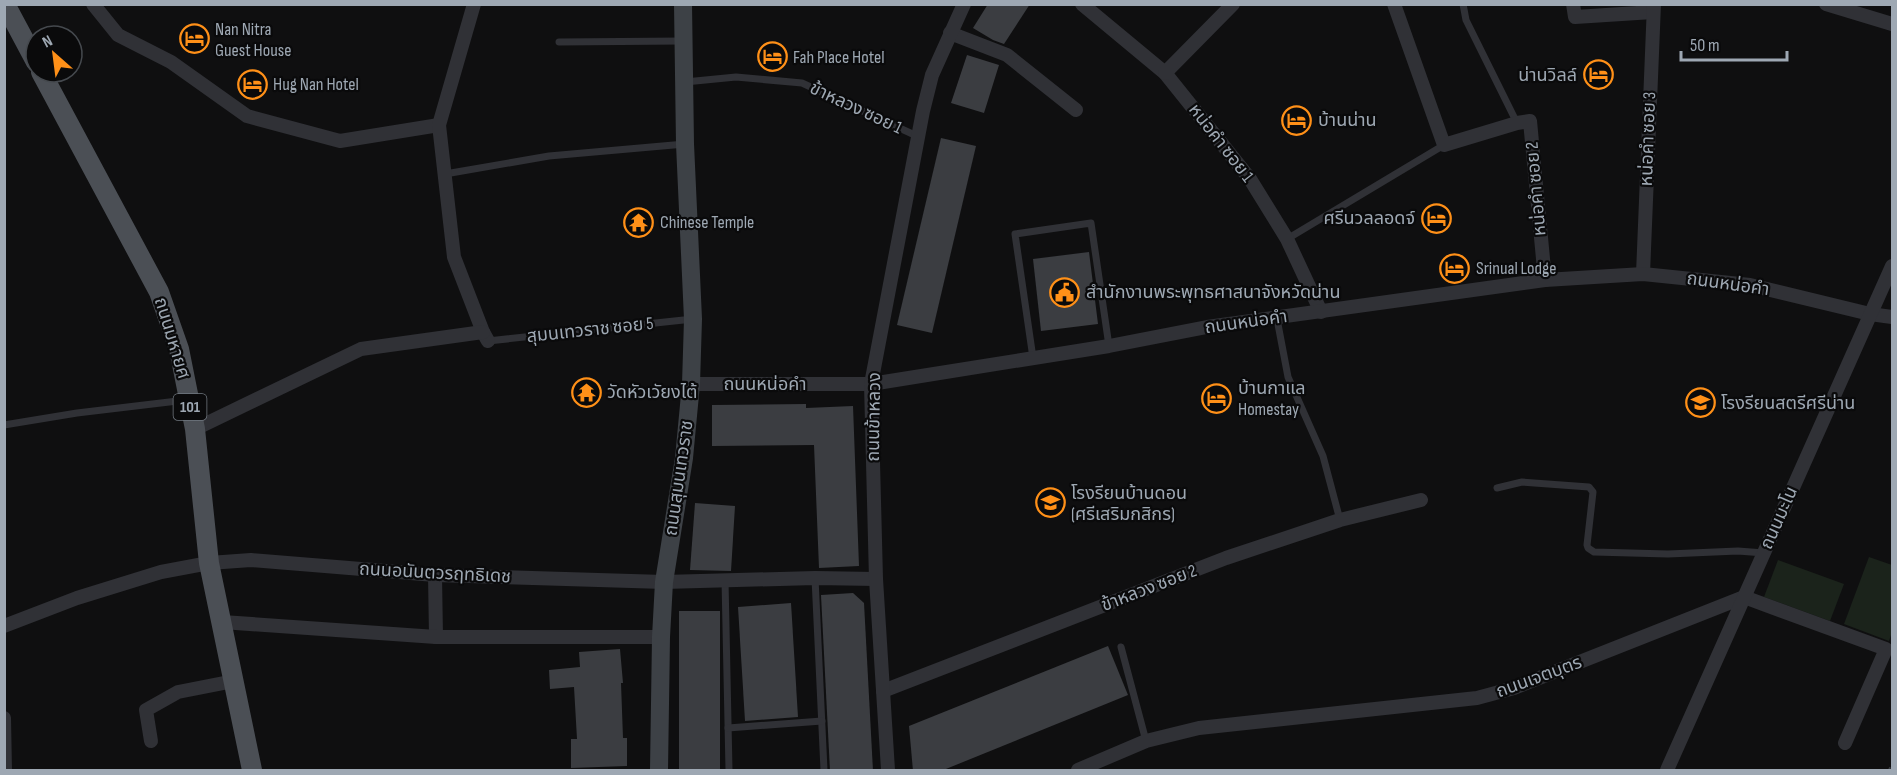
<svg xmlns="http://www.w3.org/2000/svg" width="1897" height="775" font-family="'Sofia Sans Condensed','Noto Sans Thai',sans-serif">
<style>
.green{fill:#1b231b}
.building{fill:#3b3d41}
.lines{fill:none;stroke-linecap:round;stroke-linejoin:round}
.path{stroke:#36393d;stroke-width:2;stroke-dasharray:3 4.5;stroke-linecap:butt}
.lane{stroke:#303136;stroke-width:7}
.street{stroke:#303136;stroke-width:14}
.secondary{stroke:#3d4146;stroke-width:18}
.primary{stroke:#4b4f55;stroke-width:20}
.labels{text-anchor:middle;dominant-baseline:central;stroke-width:4.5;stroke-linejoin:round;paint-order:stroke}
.shield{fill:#0a0a0b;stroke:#727981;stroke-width:1.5}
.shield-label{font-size:16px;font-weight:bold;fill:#9ea8b3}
.poi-label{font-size:18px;fill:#9ea8b3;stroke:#0a0a0b;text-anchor:start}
.street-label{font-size:18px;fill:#9ea8b3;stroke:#0a0a0b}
</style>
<rect width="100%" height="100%" fill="#0f0f10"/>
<g class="green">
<polygon points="1869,557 1892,565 1892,632 1889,641 1844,624"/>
<polygon points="1778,560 1844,584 1830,621 1764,597"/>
</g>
<g class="building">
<polygon points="988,4 1030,4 1004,44 993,40 973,28"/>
<polygon points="967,55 999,65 984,113 951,103"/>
<polygon points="941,138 976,146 932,333 897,325"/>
<polygon points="1089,252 1098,324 1041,331 1033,259"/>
<polygon points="806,404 806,408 853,406 859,566 819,568 814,445 712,446 712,405"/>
<polygon points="695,503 735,506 731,571 690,570"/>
<polygon points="853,593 864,603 873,771 830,771 821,595"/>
<polygon points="791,603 798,717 745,721 738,607"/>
<rect x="679" y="611" width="41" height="160"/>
<polygon points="1108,646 1128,695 941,771 913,771 909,726"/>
<polygon points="620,649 623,683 621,683 623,738 627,738 627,766 571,768 571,739 577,739 574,687 550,689 549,670 580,667 579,652"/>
</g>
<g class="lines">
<polyline class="path" points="1889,770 1892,763"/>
<g class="lane">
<polyline points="1463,4 1466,20 1517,123"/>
<polyline points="559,42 682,41"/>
<polyline points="685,82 736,77 802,83 919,137"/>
<polyline points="445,174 549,156 685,144"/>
<polyline points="1287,239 1444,145"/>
<polyline points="1277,319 1288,377 1323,456 1340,520"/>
<polyline points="488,341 693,319"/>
<polyline points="1033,358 1015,234 1091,223 1109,346"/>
<polyline points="4,425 77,413 186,400"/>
<polyline points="1497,488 1522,482 1589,487 1593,492 1587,545 1588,548 1594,552 1668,554 1738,551 1764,553"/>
<polyline points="815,578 824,770"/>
<polyline points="725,580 729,770"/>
<polyline points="1121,647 1146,741"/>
<polyline points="728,728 822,721"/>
</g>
<g class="street">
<polyline points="93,4 118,35 171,62 247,116 340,141 439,125"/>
<polyline points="474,4 439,125 454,257 483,332 488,341"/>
<polyline points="1082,4 1165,73 1250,179 1287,239 1321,312"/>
<polyline points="1394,4 1444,145 1517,123 1530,121 1545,280"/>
<polyline points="1573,4 1575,17 1653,12"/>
<polyline points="1826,4 1892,24"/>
<polyline points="950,33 1007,55 1076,110"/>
<polyline points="1165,73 1233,4"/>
<polyline points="1643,274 1654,4"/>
<polyline points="691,384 871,384 1109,346 1207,327 1545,280 1643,274 1750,285 1870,314 1892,317"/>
<polyline points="195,429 361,349 483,332"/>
<polyline points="435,575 436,637"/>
<polyline points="222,622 436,637 661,637"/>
<polyline points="4,626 77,598 161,572 209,563 251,560 435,575 664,582 815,578 876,579"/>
<polyline points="883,691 1226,558 1340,520 1421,500"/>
<polyline points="4,718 5,770"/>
<polyline points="151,741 146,710 178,692 234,681"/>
<polyline points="888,770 876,579 871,384 923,111 932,75 964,4"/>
<polyline points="1078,770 1146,741 1199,728 1477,698 1514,688 1744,597 1886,649 1845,743"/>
<polyline points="1667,770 1892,266"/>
</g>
<polyline class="secondary" points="659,770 661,637 664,582 684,458 691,384 693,319 685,144 683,4"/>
<g class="primary">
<polyline points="5,4 36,62"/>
<polyline points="41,72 159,292 179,349 195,429 209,563 252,770"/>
</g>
</g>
<defs>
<symbol id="hotel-ring" viewBox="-11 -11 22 22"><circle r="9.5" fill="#0a0a0b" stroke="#ff9018" stroke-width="1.5"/><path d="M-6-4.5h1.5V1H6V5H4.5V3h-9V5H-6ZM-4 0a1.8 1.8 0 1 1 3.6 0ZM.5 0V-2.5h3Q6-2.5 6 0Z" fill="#ff9018"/></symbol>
<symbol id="temple-ring" viewBox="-11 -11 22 22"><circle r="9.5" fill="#0a0a0b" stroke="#ff9018" stroke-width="1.5"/><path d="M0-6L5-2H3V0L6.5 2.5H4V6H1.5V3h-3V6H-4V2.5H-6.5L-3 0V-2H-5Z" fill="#ff9018"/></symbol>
<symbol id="civic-ring" viewBox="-11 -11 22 22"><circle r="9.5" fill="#0a0a0b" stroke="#ff9018" stroke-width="1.5"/><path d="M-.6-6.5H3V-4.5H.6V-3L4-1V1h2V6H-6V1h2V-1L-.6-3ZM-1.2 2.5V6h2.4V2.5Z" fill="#ff9018"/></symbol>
<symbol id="school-ring" viewBox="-11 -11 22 22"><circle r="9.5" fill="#0a0a0b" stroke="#ff9018" stroke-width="1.5"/><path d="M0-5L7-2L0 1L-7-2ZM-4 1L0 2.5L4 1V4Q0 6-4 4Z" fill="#ff9018"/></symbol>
</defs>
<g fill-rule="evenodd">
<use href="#hotel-ring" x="178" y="22" width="33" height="33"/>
<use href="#hotel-ring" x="756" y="40" width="33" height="33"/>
<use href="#hotel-ring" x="1582" y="58" width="33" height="33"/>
<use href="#hotel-ring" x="236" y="68" width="33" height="33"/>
<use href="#hotel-ring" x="1280" y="104" width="33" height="33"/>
<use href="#hotel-ring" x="1420" y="202" width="33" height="33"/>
<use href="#temple-ring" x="622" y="206" width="33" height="33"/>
<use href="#hotel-ring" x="1438" y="252" width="33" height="33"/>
<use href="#civic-ring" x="1048" y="276" width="33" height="33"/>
<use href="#temple-ring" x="570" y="376" width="33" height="33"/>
<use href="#hotel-ring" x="1200" y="382" width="33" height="33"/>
<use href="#school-ring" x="1684" y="386" width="33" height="33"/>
<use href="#school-ring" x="1034" y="486" width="33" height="33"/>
</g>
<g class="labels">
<rect class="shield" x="173.5" y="394" width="33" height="26" rx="4.5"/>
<g class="shield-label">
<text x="190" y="407">101</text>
</g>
<g class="poi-label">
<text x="215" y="29">Nan Nitra<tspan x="215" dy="21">Guest House</tspan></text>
<text x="793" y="57">Fah Place Hotel</text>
<text x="1577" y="75" text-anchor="end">น่านวิลล์</text>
<text x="273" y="84">Hug Nan Hotel</text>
<text x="1318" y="120">บ้านน่าน</text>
<text x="1415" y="218" text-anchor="end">ศรีนวลลอดจ์</text>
<text x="660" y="222">Chinese Temple</text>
<text x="1476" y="268">Srinual Lodge</text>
<text x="1086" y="292">สำนักงานพระพุทธศาสนาจังหวัดน่าน</text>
<text x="1238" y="388">บ้านกาแล<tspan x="1238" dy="21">Homestay</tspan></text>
<text x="607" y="392">วัดหัวเวัยงไต้</text>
<text x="1721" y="403">โรงรียนสตรีศรีน่าน</text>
<text x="1071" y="493">โรงรียนบ้านดอน<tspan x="1071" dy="21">(ศรีเสริมกสิกร)</tspan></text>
</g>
<g class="street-label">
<text transform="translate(856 108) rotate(25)">ข้าหลวง ซอย 1</text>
<text transform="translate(1648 139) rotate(-88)">หน่อคำ ซอย 3</text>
<text transform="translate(1221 143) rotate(52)">หน่อคำ ซอย 1</text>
<text transform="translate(1536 189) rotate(-95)">หน่อคำ ซอย 2</text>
<text transform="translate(1728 284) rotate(8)">ถนนหน่อคำ</text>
<text transform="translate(1246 322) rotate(-8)">ถนนหน่อคำ</text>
<text transform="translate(590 330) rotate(-6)">สุมนเทวราช ซอย 5</text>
<text transform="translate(172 338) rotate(73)">ถนนมหายศ</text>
<text x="765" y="384">ถนนหน่อคำ</text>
<text transform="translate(874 417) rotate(-89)">ถนนข้าหลวง</text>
<text transform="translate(679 478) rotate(-82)">ถนนสุมนเทวราช</text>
<text transform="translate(1779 518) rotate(-66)">ถนนมะโน</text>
<text transform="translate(435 573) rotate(3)">ถนนอนันตวรฤทธิเดช</text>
<text transform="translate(1149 588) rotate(-21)">ข้าหลวง ซอย 2</text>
<text transform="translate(1539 677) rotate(-20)">ถนนเจตบุตร</text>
</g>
</g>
<rect width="1897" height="775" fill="none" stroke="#9ea8b3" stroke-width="12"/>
<g transform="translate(54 54) rotate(332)"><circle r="28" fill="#0a0a0b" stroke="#45494e" stroke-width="1.5"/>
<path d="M0-4.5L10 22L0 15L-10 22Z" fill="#ff9018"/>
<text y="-9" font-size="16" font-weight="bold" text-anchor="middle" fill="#9ea8b3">N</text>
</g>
<path d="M1681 51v9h106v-9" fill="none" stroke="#9ea8b3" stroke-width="3"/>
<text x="1690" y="51" font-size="18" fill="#9ea8b3" stroke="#0a0a0b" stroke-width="4.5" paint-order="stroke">50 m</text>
</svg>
